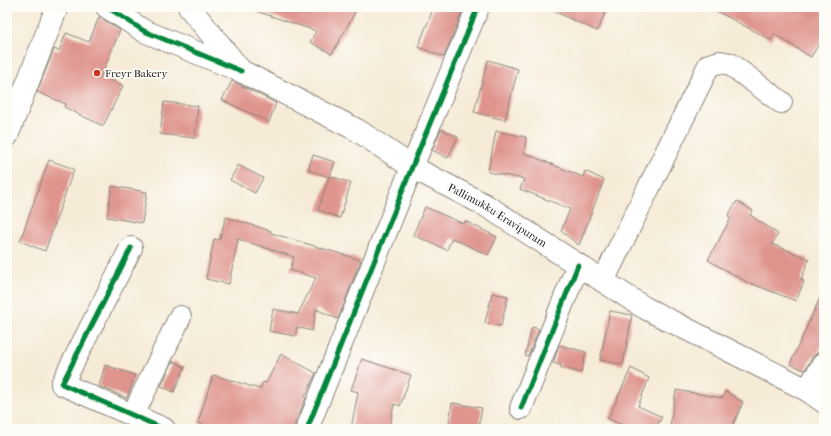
<svg xmlns="http://www.w3.org/2000/svg" width="831" height="436" font-family="'IM FELL French Canon',serif">
<style>
.building{fill:#df948e}
.lines{fill:none;stroke-linecap:round;stroke-linejoin:round}
.minor-casing{stroke:#89847a;stroke-width:24}
.major-casing{stroke:#89847a;stroke-width:24}
.minor{stroke:#fff;stroke-width:22}
.major{stroke:#fff;stroke-width:22}
.cycleway-casing{stroke:#fdfcf7;stroke-width:8}
.cycleway{stroke:#00873e;stroke-width:5}
.poi-dot{fill:#c8321e;stroke:#fdfcf7;stroke-width:1.5}
.labels{text-anchor:middle;dominant-baseline:central;stroke-width:3.5;stroke-linejoin:round;paint-order:stroke}
.poi-label{font-size:11px;fill:#1c1c1c;stroke:#fdfcf7;text-anchor:start}
.street-label{font-size:11px;fill:#1c1c1c;stroke:#fdfcf7}
</style>
<rect width="100%" height="100%" fill="#fdfcf7"/>
<filter id="ink" filterUnits="userSpaceOnUse"><feTurbulence type="fractalNoise" baseFrequency=".025" numOctaves="2"/><feDisplacementMap in="SourceGraphic" scale="8" xChannelSelector="R" yChannelSelector="G"/><feConvolveMatrix kernelMatrix="1 2 1 2 8 2 1 2 1" color-interpolation-filters="sRGB"/></filter>
<filter id="wash" filterUnits="userSpaceOnUse"><feTurbulence type="fractalNoise" baseFrequency=".012" numOctaves="4" result="noise"/><feDisplacementMap in="SourceGraphic" scale="16" xChannelSelector="R" yChannelSelector="G"/><feGaussianBlur stdDeviation="0.9" result="paint"/><feColorMatrix in="noise" values="0 0 0 0 0 0 0 0 0 0 0 0 0 0 0 0 0 1.4 0 .05"/><feComposite in="paint" operator="in"/></filter>
<g filter="url(#wash)">
<rect width="100%" height="100%" fill="#f6ebd7"/>
<g id="blocks">
<g class="building">
<polygon points="254,7 358,7 332,54 310,42 316,31 253,10"/>
<polygon points="434,7 464,7 444,57 418,47"/>
<polygon points="545,7 608,7 597,31"/>
<polygon points="709,7 824,7 824,35 811,57 774,34 771,40"/>
<polygon points="99,17 120,30 101,76 123,86 103,126 64,107 66,104 37,92 54,49 59,51 66,33 89,42"/>
<polygon points="488,60 518,69 505,120 474,112"/>
<polygon points="232,81 276,103 269,122 222,100"/>
<polygon points="164,102 198,106 195,138 160,134"/>
<polygon points="441,129 458,137 448,158 432,150"/>
<polygon points="496,131 526,137 524,153 583,177 585,171 604,180 579,245 561,231 570,209 520,189 524,179 488,172"/>
<polygon points="313,155 335,162 330,176 351,183 340,218 318,210 329,177 308,170"/>
<polygon points="49,160 74,169 45,251 20,241"/>
<polygon points="238,165 263,178 255,193 230,180"/>
<polygon points="112,186 147,192 142,223 107,217"/>
<polygon points="737,201 753,211 750,215 778,234 772,244 809,259 801,280 804,281 796,301 750,283 750,284 708,260 731,218 728,216"/>
<polygon points="425,207 464,224 465,221 497,237 488,255 452,238 447,250 413,235"/>
<polygon points="226,217 271,231 271,233 361,260 338,319 316,309 312,331 297,327 295,336 269,331 273,309 298,314 316,278 290,270 294,257 238,239 229,284 206,279 214,239 219,240"/>
<polygon points="824,289 824,341 819,352 813,356 805,370 790,364"/>
<polygon points="492,293 508,296 501,326 485,323"/>
<polygon points="610,311 632,315 623,365 600,360"/>
<polygon points="532,327 539,329 528,356 525,355"/>
<polygon points="559,345 586,352 581,373 560,367 561,365 553,363"/>
<polygon points="281,354 316,373 305,397 306,398 295,424 295,429 218,429 198,423 213,375 260,389 263,382 266,383"/>
<polygon points="362,359 411,375 400,406 394,404 389,429 351,429 358,392 351,390"/>
<polygon points="173,361 185,367 174,392 161,386"/>
<polygon points="105,365 135,375 127,398 99,386"/>
<polygon points="631,368 649,378 638,406 662,417 655,429 632,429 608,419"/>
<polygon points="676,390 722,398 725,391 743,402 731,429 689,429 670,426"/>
<polygon points="452,403 482,408 478,429 448,429"/>
</g>
</g>
</g>
<g filter="url(#ink)">
<use href="#blocks" fill-opacity="0" stroke="#89847a" stroke-width="1"/>
<g class="lines">
<defs>
<g id="minor">
<polyline points="107,7 144,31 241,71"/>
<polyline points="7,136 57,7"/>
<polyline points="131,248 62,384 164,429"/>
<polyline points="603,281 709,65 720,62 730,64 781,102"/>
<polyline points="807,390 824,363"/>
<polyline points="521,408 578,265"/>
<polyline points="133,415 180,317"/>
<polyline points="307,429 412,167 478,7"/>
</g>
<g id="major">
<path id="s1" d="M189,7L241,71L357,130L412,167L485,205L645,308L807,390L824,402"/>
</g>
</defs>
<use href="#minor" class="minor-casing"/>
<use href="#major" class="major-casing"/>
<use href="#minor" class="minor"/>
<use href="#major" class="major"/>
<defs>
<g id="cycleway">
<polyline points="107,7 144,31 241,71"/>
<polyline points="131,248 62,384 164,429"/>
<polyline points="521,408 578,265"/>
<polyline points="307,429 412,167 478,7"/>
</g>
</defs>
<use href="#cycleway" class="cycleway-casing"/>
<use href="#cycleway" class="cycleway"/>
</g>
</g>
<circle class="poi-dot" cx="97" cy="73" r="4"/>
<g class="labels">
<g class="poi-label">
<text x="105" y="73">Freyr Bakery</text>
</g>
<g class="street-label">
<text stroke="none"><textPath href="#s1" startOffset="377">Pallimukku-Eravipuram</textPath></text>
</g>
</g>
<rect width="831" height="436" fill="none" stroke="#fdfcf7" stroke-width="24"/>
</svg>
